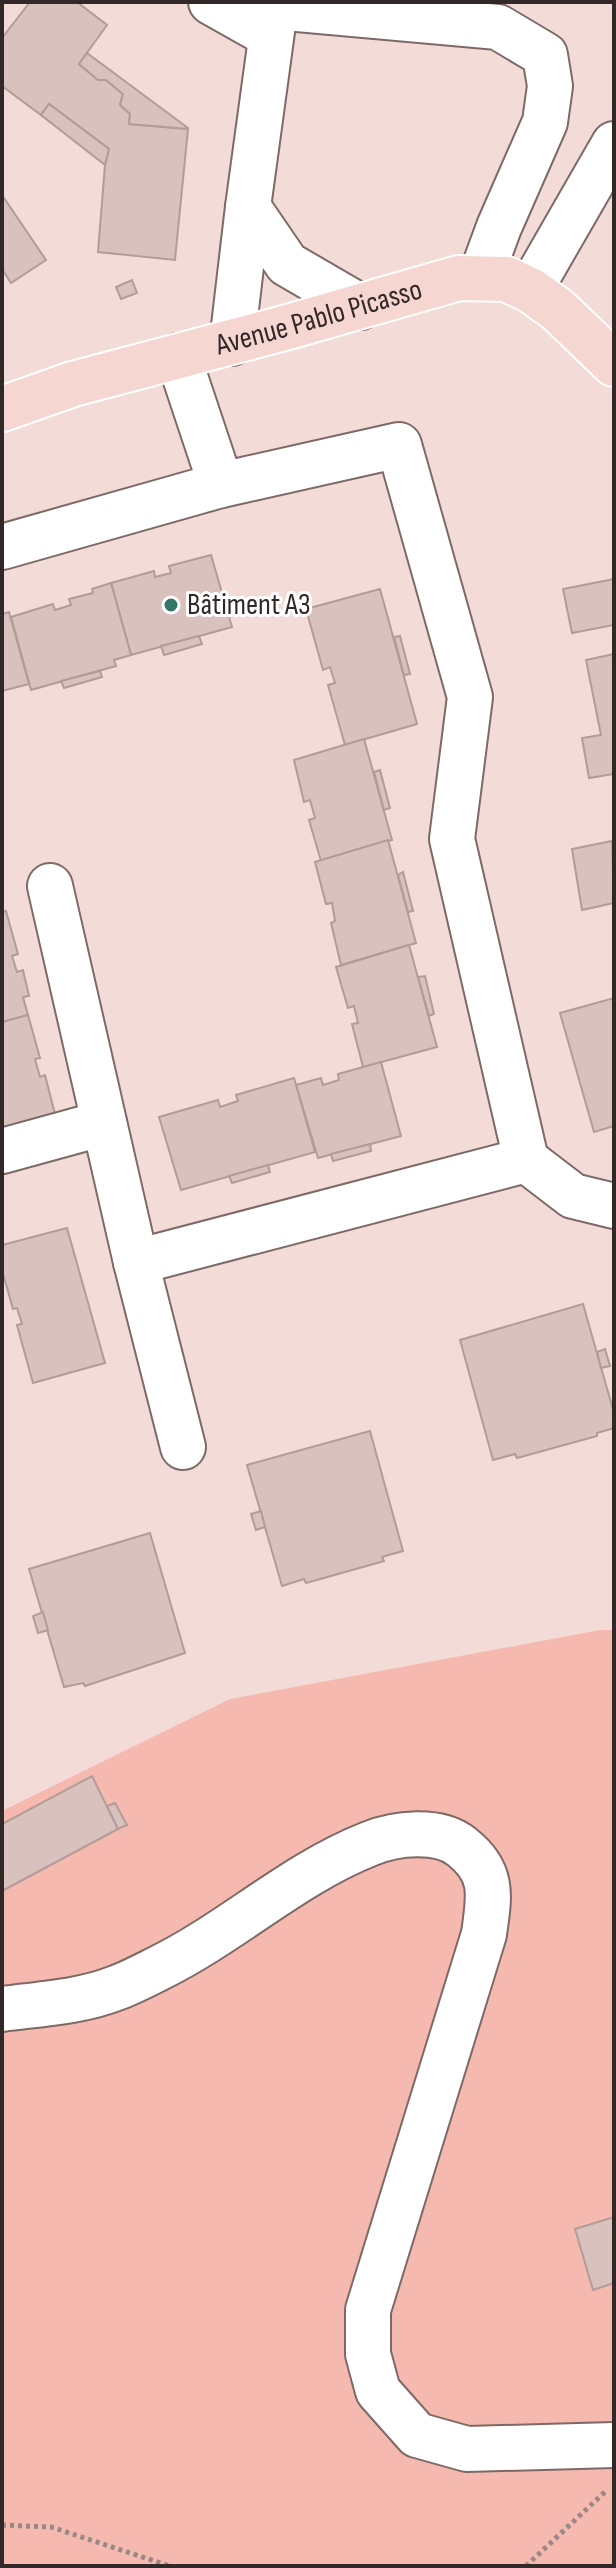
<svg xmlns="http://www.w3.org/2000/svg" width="616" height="2568" font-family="'Sofia Sans Condensed',sans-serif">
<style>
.green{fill:#f6b9af}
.building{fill:#d9c2be;stroke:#b29c98;stroke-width:2}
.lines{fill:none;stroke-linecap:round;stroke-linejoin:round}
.minor-casing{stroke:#7d6965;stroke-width:48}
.major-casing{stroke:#fff;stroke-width:48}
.path{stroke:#998985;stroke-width:5;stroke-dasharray:4 4;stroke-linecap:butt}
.minor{stroke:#fff;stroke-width:44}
.major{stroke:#f5d6d0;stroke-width:44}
.poi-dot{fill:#32766a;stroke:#fff;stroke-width:3}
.labels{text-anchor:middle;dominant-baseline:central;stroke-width:6;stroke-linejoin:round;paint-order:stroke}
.street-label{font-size:30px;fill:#312827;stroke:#fff}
.poi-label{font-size:30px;fill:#312827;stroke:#fff;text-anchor:start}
</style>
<rect width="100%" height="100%" fill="#f3dcd7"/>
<polygon class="green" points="600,1630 614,1630 614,2566 2,2566 2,1811 230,1699"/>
<g class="building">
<polygon points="30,2 77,2 107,25 79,64 98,80 106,80 123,94 120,105 130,114 129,124 188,129 175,260 98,252 105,165 109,149 49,104 41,115 2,86 2,38"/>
<polygon points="87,53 188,128 188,129 129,124 130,114 120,105 123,94 106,80 98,80 79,64"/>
<polygon points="49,104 109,149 105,165 41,115"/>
<polygon points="2,195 46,260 11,283 2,269"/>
<polygon points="132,280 137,293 121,299 116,287"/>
<polygon points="211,555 232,627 131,655 111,583 154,571 155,577 171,573 169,566"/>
<polygon points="614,579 614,625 572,633 563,589"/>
<polygon points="111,583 131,655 114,660 116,666 31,690 11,617 53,604 55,610 71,605 69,599 93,593 92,589"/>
<polygon points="380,589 417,724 345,745 328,685 335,683 330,667 323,670 306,609"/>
<polygon points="9,612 29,684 2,691 2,614"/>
<polygon points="199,636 202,644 164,655 161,646"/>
<polygon points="400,636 410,674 404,675 394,637"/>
<polygon points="614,654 614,774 589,778 582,738 601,735 586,660"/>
<polygon points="100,671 102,677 64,688 61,681"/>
<polygon points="364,739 392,840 321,861 309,820 315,818 310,800 304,802 294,760"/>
<polygon points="380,770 390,808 384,810 374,772"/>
<polygon points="388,840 416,943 341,965 331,923 335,921 332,903 326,904 315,862"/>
<polygon points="612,841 614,903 582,910 572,849"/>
<polygon points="403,872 413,911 408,912 398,875"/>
<polygon points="6,911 18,954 12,956 17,972 23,970 29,996 23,997 28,1015 2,1022 2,912"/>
<polygon points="409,945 437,1047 363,1067 352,1024 358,1023 354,1006 348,1008 336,967"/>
<polygon points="425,976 434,1014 429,1016 418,977"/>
<polygon points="614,998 614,1126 594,1132 560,1013"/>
<polygon points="28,1015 40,1058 35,1059 40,1077 45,1075 55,1114 2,1131 2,1022"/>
<polygon points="381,1062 401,1136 318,1158 296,1085 321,1078 323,1085 339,1080 338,1074"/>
<polygon points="294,1078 315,1152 181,1190 159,1117 218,1100 220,1107 238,1101 236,1095"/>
<polygon points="370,1144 371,1151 333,1161 331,1154"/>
<polygon points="268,1165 270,1172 232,1183 229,1176"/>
<polygon points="67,1228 105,1363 33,1383 17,1325 22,1324 17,1308 13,1309 2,1270 2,1245"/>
<polygon points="583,1304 614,1413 614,1428 597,1433 597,1436 517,1458 515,1454 493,1460 460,1340"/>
<polygon points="605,1349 610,1366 601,1368 597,1352"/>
<polygon points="370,1431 403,1551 382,1557 384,1561 306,1583 304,1579 282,1586 247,1465"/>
<polygon points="261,1511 265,1527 256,1530 251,1514"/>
<polygon points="150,1533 185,1653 85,1686 83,1683 64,1687 29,1569"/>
<polygon points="43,1612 48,1630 38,1633 33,1616"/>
<polygon points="92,1776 118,1829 2,1891 2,1824"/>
<polygon points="115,1803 127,1825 118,1829 107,1806"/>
<polygon points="614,2217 614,2283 593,2290 575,2229"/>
</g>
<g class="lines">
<defs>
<g id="minor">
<polyline points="211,2 271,36"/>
<polyline points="276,2 248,207 287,264 361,307"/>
<polyline points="275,7 498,27 545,55 550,86 545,122 499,227 481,276"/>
<polyline points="530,290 614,144"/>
<polyline points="232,343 248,207"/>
<polyline points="178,356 221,485 399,445 470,697 452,839 526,1160 136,1262 183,1447"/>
<polyline points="2,547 221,485"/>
<polyline points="50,886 136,1262"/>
<polyline points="2,1151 104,1123"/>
<polyline points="526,1160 573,1196 614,1206"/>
<path d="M2,2009C39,2004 81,2002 116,1988C130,1983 145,1975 159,1968C232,1932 293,1874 369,1844C395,1833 439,1828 462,1847C495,1873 489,1897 484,1934L368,2310V2354L378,2391L417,2435L467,2449L614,2445"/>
</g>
<g id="major">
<path id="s1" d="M2,409L73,384L288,327L459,278L506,279L530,290L558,310L614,364"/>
</g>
</defs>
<use href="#minor" class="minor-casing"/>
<use href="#major" class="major-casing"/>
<g class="path">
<polyline points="2,2525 51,2527 170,2566"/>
<polyline points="526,2566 607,2490"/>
</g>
<use href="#minor" class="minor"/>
<use href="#major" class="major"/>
</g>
<circle class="poi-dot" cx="171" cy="605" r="8"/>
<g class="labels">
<g class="street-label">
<text stroke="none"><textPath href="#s1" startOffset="330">Avenue Pablo Picasso</textPath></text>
</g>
<g class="poi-label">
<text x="187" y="605">Bâtiment A3</text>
</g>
</g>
<rect width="616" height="2568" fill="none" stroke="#312827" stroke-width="8"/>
</svg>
